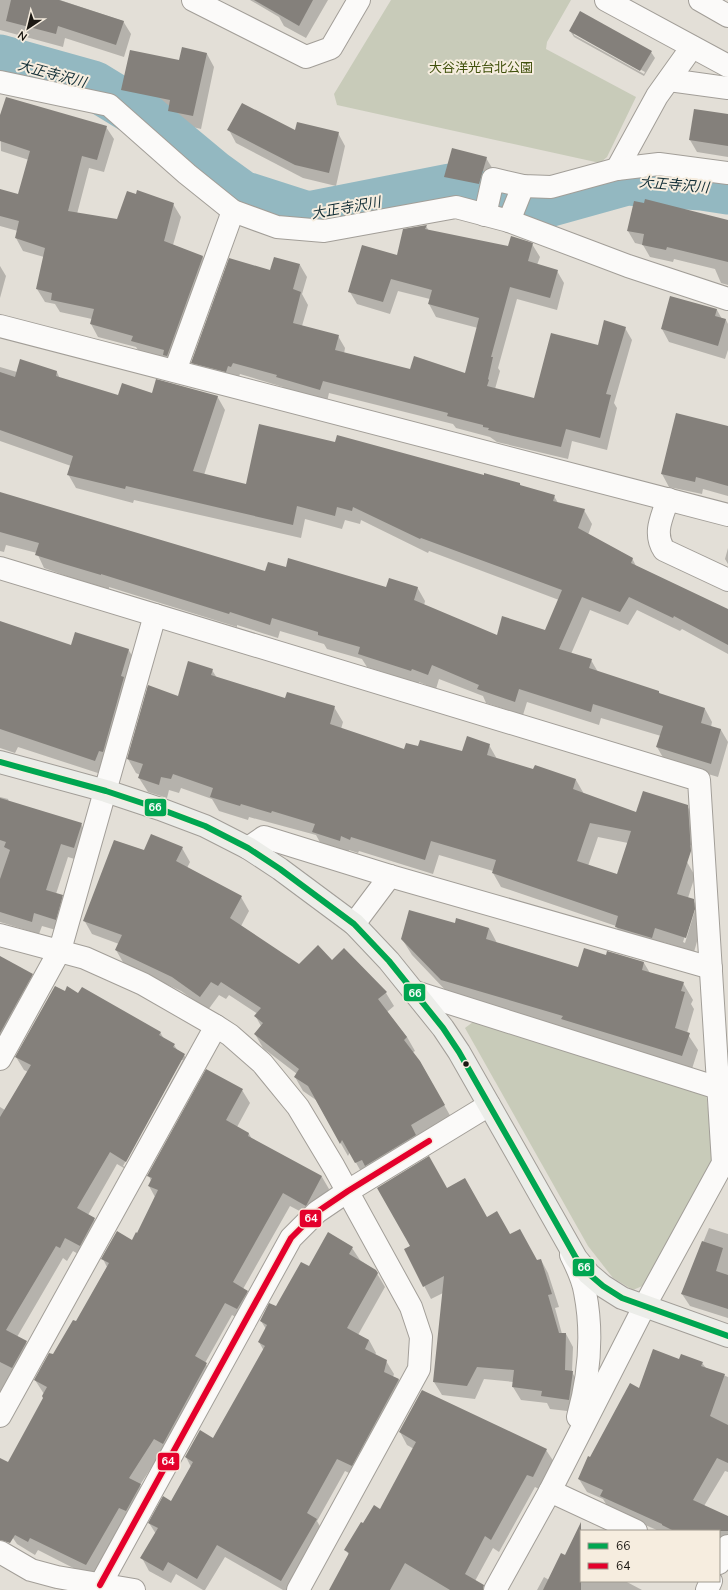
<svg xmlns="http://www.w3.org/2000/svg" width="728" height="1590" font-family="'Nunito Sans','Noto Sans JP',sans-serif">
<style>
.green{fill:#c8cbb9}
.shadow{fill:#0003;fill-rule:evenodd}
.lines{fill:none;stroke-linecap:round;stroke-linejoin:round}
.river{stroke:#93b8c1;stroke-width:49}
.building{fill:#84807b;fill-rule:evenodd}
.street-casing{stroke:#a29e98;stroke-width:24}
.secondary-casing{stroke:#a29e98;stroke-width:24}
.street{stroke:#fbfaf9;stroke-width:22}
.secondary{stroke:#ecede9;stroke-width:22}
.bus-1-casing{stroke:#f6eddf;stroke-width:9}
.bus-2-casing{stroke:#f6eddf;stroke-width:9}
.bus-1{stroke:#00a651;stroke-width:6}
.bus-2{stroke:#e4002b;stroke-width:6}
.bus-dot{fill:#1b1813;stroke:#f6eddf;stroke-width:1.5}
.labels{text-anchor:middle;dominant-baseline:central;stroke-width:4;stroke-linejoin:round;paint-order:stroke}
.park-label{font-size:13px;fill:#41510d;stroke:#f6eddf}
.water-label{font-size:14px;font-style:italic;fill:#122e36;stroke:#f6eddf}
.line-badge{stroke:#f6eddf;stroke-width:1.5}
.badge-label{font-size:11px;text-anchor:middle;font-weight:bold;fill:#fff}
</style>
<rect width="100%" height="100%" fill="#e3dfd7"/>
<g class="green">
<polygon points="391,0 571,0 547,42 546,49 636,97 607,157 600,163 337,105 334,94"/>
<polygon points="477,1019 706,1093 715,1160 647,1284 633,1290 613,1278 588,1246 465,1028"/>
</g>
<g class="shadow">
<polygon points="0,0 60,0 123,21 131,34 124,57 65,38 63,47 0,30"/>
<polygon points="250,0 328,0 306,38 284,26 279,17"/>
<path d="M570,31L651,52L655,58L644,76L574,37ZM574,33L645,72L644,74L574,35Z"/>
<polygon points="183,49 207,54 214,67 201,129 176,123 169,111 130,103 122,90 180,61"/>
<polygon points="695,110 728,115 728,157 697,152 690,140"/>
<polygon points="0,118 106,127 114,139 104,172 89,168 77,214 118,220 173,204 181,217 173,245 203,257 210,269 174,369 140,353 136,347 98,337 91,324 92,319 60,312 55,304 45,302 37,289 44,257 23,251 16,238 18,231 0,226 0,190 19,196 29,160 1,151"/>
<polygon points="229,130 338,133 345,146 336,186 303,178 236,143"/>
<polygon points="486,158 494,171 486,197 453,190 445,177"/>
<polygon points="728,221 728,285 721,283 715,269 674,259 673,262 650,257 643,245 635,243 628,231"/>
<polygon points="426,226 429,231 509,247 532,244 540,257 537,265 557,271 564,283 557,310 517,299 498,368 500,371 495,389 535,399 598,346 625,328 632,340 614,403 617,408 607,450 572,441 568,459 497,442 490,437 456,428 453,424 329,393 327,402 284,390 283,387 240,374 238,379 200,375 192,363 271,271 300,265 307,277 302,294 308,305 302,326 338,336 345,348 344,354 411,370 466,375 478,328 436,317 429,304 430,299 398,291 390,314 357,304 350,292 398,256"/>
<polygon points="0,266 6,276 0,298"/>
<polygon points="671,297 717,310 722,319 726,320 728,324 728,350 725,359 669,342 662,329"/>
<polygon points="0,367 17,372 57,372 60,379 118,396 153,394 217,396 225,410 204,475 246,485 485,476 520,484 521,487 554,496 558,503 584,510 592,524 588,535 632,558 636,566 728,610 728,654 682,629 680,631 637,610 628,625 590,610 571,654 591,660 598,672 659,692 660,695 705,709 712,722 711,727 721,730 728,742 718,777 665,761 657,747 661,736 601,718 599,725 527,702 523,715 486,703 483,696 439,679 436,689 419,682 419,684 367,667 362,659 327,649 324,644 280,631 278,638 237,625 237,627 109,587 109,589 72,578 44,568 37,553 6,545 4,552 0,551 0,493 266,572 286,568 386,588 417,587 425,601 424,606 497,636 546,631 559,600 429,551 428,553 361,520 360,524 345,520 342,529 305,519 301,538 134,500 133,503 76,488 68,474 71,466 0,441"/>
<polygon points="728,436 728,496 703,489 702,494 669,487 662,474"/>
<polygon points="728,548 728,564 725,559"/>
<polygon points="72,646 128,649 137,664 104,775 18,747 15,753 0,748 0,656"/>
<path d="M212,670L217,678L286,699L334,707L343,722L341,729L405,751L418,747L463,753L489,745L497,759L534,770L535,766L576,780L584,794L637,813L687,806L696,820L697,844L687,846V862L695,876L688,898L693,900L702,915V924L694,952L663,942L660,952L624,941L616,926L501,887L493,873V871L439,855L433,874L359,851L358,853L349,850L348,855L322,846L316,835L249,817L248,820L219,811L212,799L181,788L179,793L169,790L167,798L148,792L139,778L140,775L136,773L128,759L178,697ZM598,837L628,843L618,876L588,866ZM693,910H695L685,943L683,942Z"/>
<polygon points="0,797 8,799 9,802 81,824 88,837 81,861 68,857 56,894 62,896 69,909 63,932 42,926 39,934 0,922"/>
<polygon points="182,848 190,862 187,868 241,897 249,911 241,926 299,965 332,961 386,993 394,1006 387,1012 407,1037 415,1051 412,1053 420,1062 452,1119 364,1177 350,1152 348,1156 316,1100 303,1091 295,1077 297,1074 263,1048 255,1034 261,1026 256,1017 258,1014 229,995 226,999 219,995 208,1010 181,991 124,964 116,950 119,944 92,934 84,920 145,851"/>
<polygon points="456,924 489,928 497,943 579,968 606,956 644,963 650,973 683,983 693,1000 691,1004 694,1009 687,1033 698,1050 691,1072 451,996 412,955 402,939"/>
<polygon points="0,958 32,975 40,989 0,1061"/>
<path d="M65,993L79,994L160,1032L164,1039L174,1045L178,1051L184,1055L192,1068L134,1174L117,1164L88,1215L94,1219L102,1232L87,1259L73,1251L67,1261L63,1258L17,1337L26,1342L34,1355L0,1405V1107L5,1110L28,1072L24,1070L16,1057ZM181,1060H183L125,1167L123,1166Z"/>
<polygon points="242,1090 250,1103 237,1127 249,1134 252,1139 322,1177 329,1189 313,1218 290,1206 243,1289 247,1292 254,1304 245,1322 232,1315 205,1363 214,1377 162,1451 140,1485 148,1498 93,1578 38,1550 35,1555 17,1544 0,1519 0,1459 9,1463 44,1399 44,1394 35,1380 76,1323 107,1267 103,1259 132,1241 138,1235 155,1197 149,1186 151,1181 149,1176"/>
<polygon points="446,1189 510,1235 537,1261 541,1260 548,1273 559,1307 555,1308 562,1334 566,1334 573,1347 572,1372 579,1385 576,1412 550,1409 547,1403 521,1400 513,1387 514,1382 484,1379 475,1399 442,1395 434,1382 443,1293 431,1299 405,1249 411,1246"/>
<polygon points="709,1228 728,1234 728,1318 690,1306 682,1294"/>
<polygon points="352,1248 360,1260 375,1270 385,1287 358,1335 369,1340 376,1353 375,1355 386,1361 394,1374 393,1377 399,1380 406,1393 359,1478 345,1471 317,1521 323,1532 291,1590 283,1590 225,1557 205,1590 203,1590 176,1574 171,1583 149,1571 142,1558 156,1534 149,1523 171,1502 191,1467 186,1457 213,1439 264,1351 259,1342 266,1329 261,1321 276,1308 309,1267"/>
<polygon points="680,1361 702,1363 706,1368 728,1377 728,1472 725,1471 704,1506 728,1517 728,1549 719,1550 719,1531 659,1531 609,1509 603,1499 587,1492 579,1479 591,1458 640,1389"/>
<polygon points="400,1432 546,1450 554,1462 541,1490 535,1487 499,1552 493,1548 475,1581 479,1584 483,1590 330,1590 349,1555 346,1550 364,1524 381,1510 414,1449 407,1445"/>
<polygon points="581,1546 581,1581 625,1581 642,1590 537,1590 544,1577 549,1580 566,1557"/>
</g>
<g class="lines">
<polyline class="river" points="0,59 93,85 142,115 213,174 242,195 308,216 450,188 530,208 627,181 702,186 728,190"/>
</g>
<g class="building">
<polygon points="11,0 59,0 124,21 116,45 58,26 56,34 6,21"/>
<polygon points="254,0 313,0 299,26"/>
<polygon points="580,11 652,51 640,71 569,31"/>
<polygon points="182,47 207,53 193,116 168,111 170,100 121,90 130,50 179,60"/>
<polygon points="6,97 107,126 97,160 82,156 68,211 117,219 127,191 136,194 137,190 174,203 164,241 203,256 167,356 163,355 164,350 131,341 133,336 90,324 94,309 51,300 52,293 36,289 45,248 15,238 19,221 0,216 0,189 18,194 30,151 0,141 0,115"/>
<polygon points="242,103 295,130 297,122 339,132 329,173 295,165 227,130"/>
<polygon points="694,109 728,114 728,146 689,140"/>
<polygon points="452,148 487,157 479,184 444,177"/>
<polygon points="645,199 728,220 728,262 667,247 666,250 642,245 644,234 627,231 634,201 644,203"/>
<polygon points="427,225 425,229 508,246 511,236 527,241 533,243 528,261 558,270 550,298 510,287 491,357 493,357 488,379 489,380 487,386 534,398 551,333 598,345 604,320 626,327 606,394 611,395 600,438 566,429 561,447 488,430 489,428 483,427 483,425 447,416 448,413 323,381 320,390 276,377 277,375 233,363 231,367 228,366 226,372 191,363 229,258 270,270 274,257 300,264 293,289 301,292 293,323 339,335 335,350 410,369 414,356 465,373 479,318 428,304 432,290 391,279 383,302 348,292 362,245 397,255 403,229"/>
<polygon points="670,296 717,309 715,316 726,319 718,346 661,329"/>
<polygon points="20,359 57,371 56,376 118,395 122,383 152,393 156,379 218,396 193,471 246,484 259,424 335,442 337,435 484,475 484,473 520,483 520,485 555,495 553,501 585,509 578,528 633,558 631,563 728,609 728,645 674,616 673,618 629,597 620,612 582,597 559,649 592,659 589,668 659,691 659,693 705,708 701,723 721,729 711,764 656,747 663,726 593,704 591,712 519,689 515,702 477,689 479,685 432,665 428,675 412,669 411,671 358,654 360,647 318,635 318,632 272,618 270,625 230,612 229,614 101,574 101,575 64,564 35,555 39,543 0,532 0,492 265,571 268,562 286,567 288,558 386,587 389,578 418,587 414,600 497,635 502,616 545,630 562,590 421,538 420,539 353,507 352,511 337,507 335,516 297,506 293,525 126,486 125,489 67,475 73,456 0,430 0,372 15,377"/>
<polygon points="676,413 728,426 728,486 696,477 695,482 661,474"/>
<polygon points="0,621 71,645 75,632 129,649 121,676 124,677 103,752 99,751 95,761 0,729"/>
<path d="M188,661L213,669L211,675L285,698L287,692L335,706L330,724L404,749L406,743L418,746L420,740L462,751L467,736L490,744L487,755L533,769L535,765L576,779L573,789L636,812L643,791L688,805L691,851L677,894L694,899L695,909L686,938L655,928L652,938L615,927L618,916L492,873L496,860L431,841L425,860L351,837L350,840L341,836L340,841L312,832L315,824L272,811L271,813L241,804L240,806L210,797L213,788L173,774L171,779L161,777L159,785L138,778L143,764L127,759L148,685L178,696ZM590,823L631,831L617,874L577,861Z"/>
<polygon points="0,798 82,823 74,848 61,844 46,890 63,895 56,920 34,913 32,922 0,912 0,879 10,850 4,847 6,842 0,840"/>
<polygon points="151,834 183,847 176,861 242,896 230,918 299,964 318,945 332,960 344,948 387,992 378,999 407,1037 404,1040 420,1061 445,1105 411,1125 416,1135 365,1166 362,1160 355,1163 342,1140 340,1144 308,1086 294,1077 299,1069 254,1034 263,1023 254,1016 261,1008 221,982 218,986 211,982 200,997 172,977 115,950 122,935 83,921 114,840 144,850"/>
<polygon points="409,910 455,923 456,918 489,928 486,939 578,967 584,948 606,955 607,951 644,962 642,970 684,982 681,991 685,992 675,1028 690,1033 682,1056 561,1019 563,1016 441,980 401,939"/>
<polygon points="0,956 33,974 0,1033"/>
<polygon points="55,986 65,991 67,986 78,993 82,987 161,1032 159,1035 175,1044 173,1047 185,1054 126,1162 110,1152 77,1208 95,1218 80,1246 65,1238 60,1248 56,1246 6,1330 27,1341 12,1368 0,1362 0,1117 31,1065 15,1057"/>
<polygon points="206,1069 243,1089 226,1120 249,1133 248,1136 322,1176 306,1206 283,1193 233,1282 248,1291 237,1309 225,1303 195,1356 207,1363 163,1444 154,1439 129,1478 141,1484 126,1511 119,1508 86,1565 30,1538 28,1542 15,1535 10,1543 0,1540 0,1458 8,1462 43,1398 42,1396 47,1387 34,1380 49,1353 53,1354 73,1320 76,1321 109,1263 101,1259 117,1231 132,1240 136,1232 137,1233 158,1190 148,1186 152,1178 147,1176"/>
<polygon points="429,1156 447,1188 465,1178 487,1217 497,1211 510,1234 520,1229 537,1260 541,1259 552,1294 548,1295 559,1333 566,1333 565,1370 573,1371 569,1400 541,1396 542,1391 512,1387 514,1370 477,1367 467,1386 433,1382 444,1276 423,1287 404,1249 410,1246 377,1188"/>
<polygon points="328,1232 353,1247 349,1254 376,1270 378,1273 347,1328 369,1340 365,1349 387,1360 384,1372 399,1379 352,1466 337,1459 307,1513 317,1519 281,1581 217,1545 197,1579 168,1562 163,1571 140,1558 158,1528 148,1523 163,1496 171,1501 193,1462 185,1457 200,1430 213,1438 265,1346 258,1342 267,1325 260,1321 269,1303 276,1306 301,1262 309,1266"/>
<polygon points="702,1241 723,1248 716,1271 728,1275 728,1309 681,1294"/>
<polygon points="653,1349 679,1359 681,1354 703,1362 701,1366 725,1374 710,1416 728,1425 728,1463 717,1458 693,1500 728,1516 728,1531 674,1531 662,1525 662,1524 600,1496 603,1490 578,1479 588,1456 590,1457 630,1383 639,1388"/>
<polygon points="422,1390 547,1449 533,1477 527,1475 491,1540 485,1536 465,1574 484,1585 483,1590 450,1590 405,1563 390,1590 329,1590 349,1553 344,1550 361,1522 363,1523 374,1505 380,1509 416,1442 399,1432"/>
<polygon points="581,1522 581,1590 543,1590 561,1553 565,1555"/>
</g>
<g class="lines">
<defs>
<g id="street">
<polyline points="193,0 306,57 331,48 359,0"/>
<polyline points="606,0 728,66"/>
<polyline points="700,0 728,16"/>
<polyline points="669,80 728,88"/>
<polyline points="0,82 109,105 187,174 233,211 277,227 324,231 456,207 509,221 628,266 728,299"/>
<polyline points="617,169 657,96 692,47"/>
<polyline points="485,215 493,179 523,186 551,187 617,169 659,164 728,173"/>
<polyline points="509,221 523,186"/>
<polyline points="0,326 728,515"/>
<polyline points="175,371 233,211"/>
<path d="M668,499C662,517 653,533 664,550L728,580"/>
<polyline points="0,568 699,780 723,1163 644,1307 550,1491 495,1590"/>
<polyline points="248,848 264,837 390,876 711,968"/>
<polyline points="354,924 390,876"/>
<polyline points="0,935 85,958 143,984 216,1026 230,1035 262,1063 298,1107 334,1167 411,1307 421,1337 419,1369 298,1590"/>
<polyline points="415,992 718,1088"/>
<polyline points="0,1059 60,950 155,615"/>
<path d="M571,1255C577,1267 583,1279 585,1292C593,1333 589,1377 578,1417"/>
<polyline points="0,1416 216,1026"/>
<polyline points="550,1491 636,1531"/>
<polyline points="0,1552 31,1570 57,1577 134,1590"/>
<polyline points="719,1563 728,1546"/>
<polyline points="100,1585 291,1238 317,1212 348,1191 489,1105"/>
<polyline points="707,1590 711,1581"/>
</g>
<polyline id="secondary" points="0,762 106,791 160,809 205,826 248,848 280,869 354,924 389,961 443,1028 459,1052 508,1138 576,1258 589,1274 603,1286 622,1298 728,1336"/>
</defs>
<use href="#street" class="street-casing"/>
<use href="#secondary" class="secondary-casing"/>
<use href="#street" class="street"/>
<use href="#secondary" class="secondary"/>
<defs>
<polyline id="bus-1" points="0,762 106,791 160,809 205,826 248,848 280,869 354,924 389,961 443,1028 459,1052 508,1138 576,1258 589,1274 603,1286 622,1298 728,1336"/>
<polyline id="bus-2" points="100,1585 291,1238 317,1212 348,1191 429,1141"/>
</defs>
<use href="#bus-1" class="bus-1-casing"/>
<use href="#bus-2" class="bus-2-casing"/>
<use href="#bus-1" class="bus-1"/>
<use href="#bus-2" class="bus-2"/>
</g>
<circle class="bus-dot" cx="466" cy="1064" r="3.5"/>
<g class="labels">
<g class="park-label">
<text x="481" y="68">大谷洋光台北公園</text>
</g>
<g class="water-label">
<text transform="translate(52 74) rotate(15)">大正寺沢川</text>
<text transform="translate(674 185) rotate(5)">大正寺沢川</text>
<text transform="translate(346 208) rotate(-10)">大正寺沢川</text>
</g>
</g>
<g class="line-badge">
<rect x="144" y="798" width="23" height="19" rx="4" fill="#00a651"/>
<rect x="403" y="983" width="23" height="19" rx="4" fill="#00a651"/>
<rect x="299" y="1209" width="23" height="19" rx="4" fill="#e4002b"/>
<rect x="572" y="1258" width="23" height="19" rx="4" fill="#00a651"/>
<rect x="157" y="1452" width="23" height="19" rx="4" fill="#e4002b"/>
</g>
<g class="badge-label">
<text x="155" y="811">66</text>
<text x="415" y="997">66</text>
<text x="311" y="1222">64</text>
<text x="584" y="1271">66</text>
<text x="168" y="1465">64</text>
</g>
<rect x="580" y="1530" width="140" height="52" fill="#f6eddf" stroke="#9e988d"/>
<rect x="588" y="1543" width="20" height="6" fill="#00a651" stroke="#9e988d"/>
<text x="616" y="1550" font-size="12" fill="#1b1813">66</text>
<rect x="588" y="1563" width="20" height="6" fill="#e4002b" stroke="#9e988d"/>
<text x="616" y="1570" font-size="12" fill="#1b1813">64</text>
<g transform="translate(28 28) rotate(215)" stroke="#f6eddf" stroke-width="3" paint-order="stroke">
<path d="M0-3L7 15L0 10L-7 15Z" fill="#1b1813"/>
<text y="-6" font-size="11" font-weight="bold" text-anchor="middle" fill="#1b1813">N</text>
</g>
</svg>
